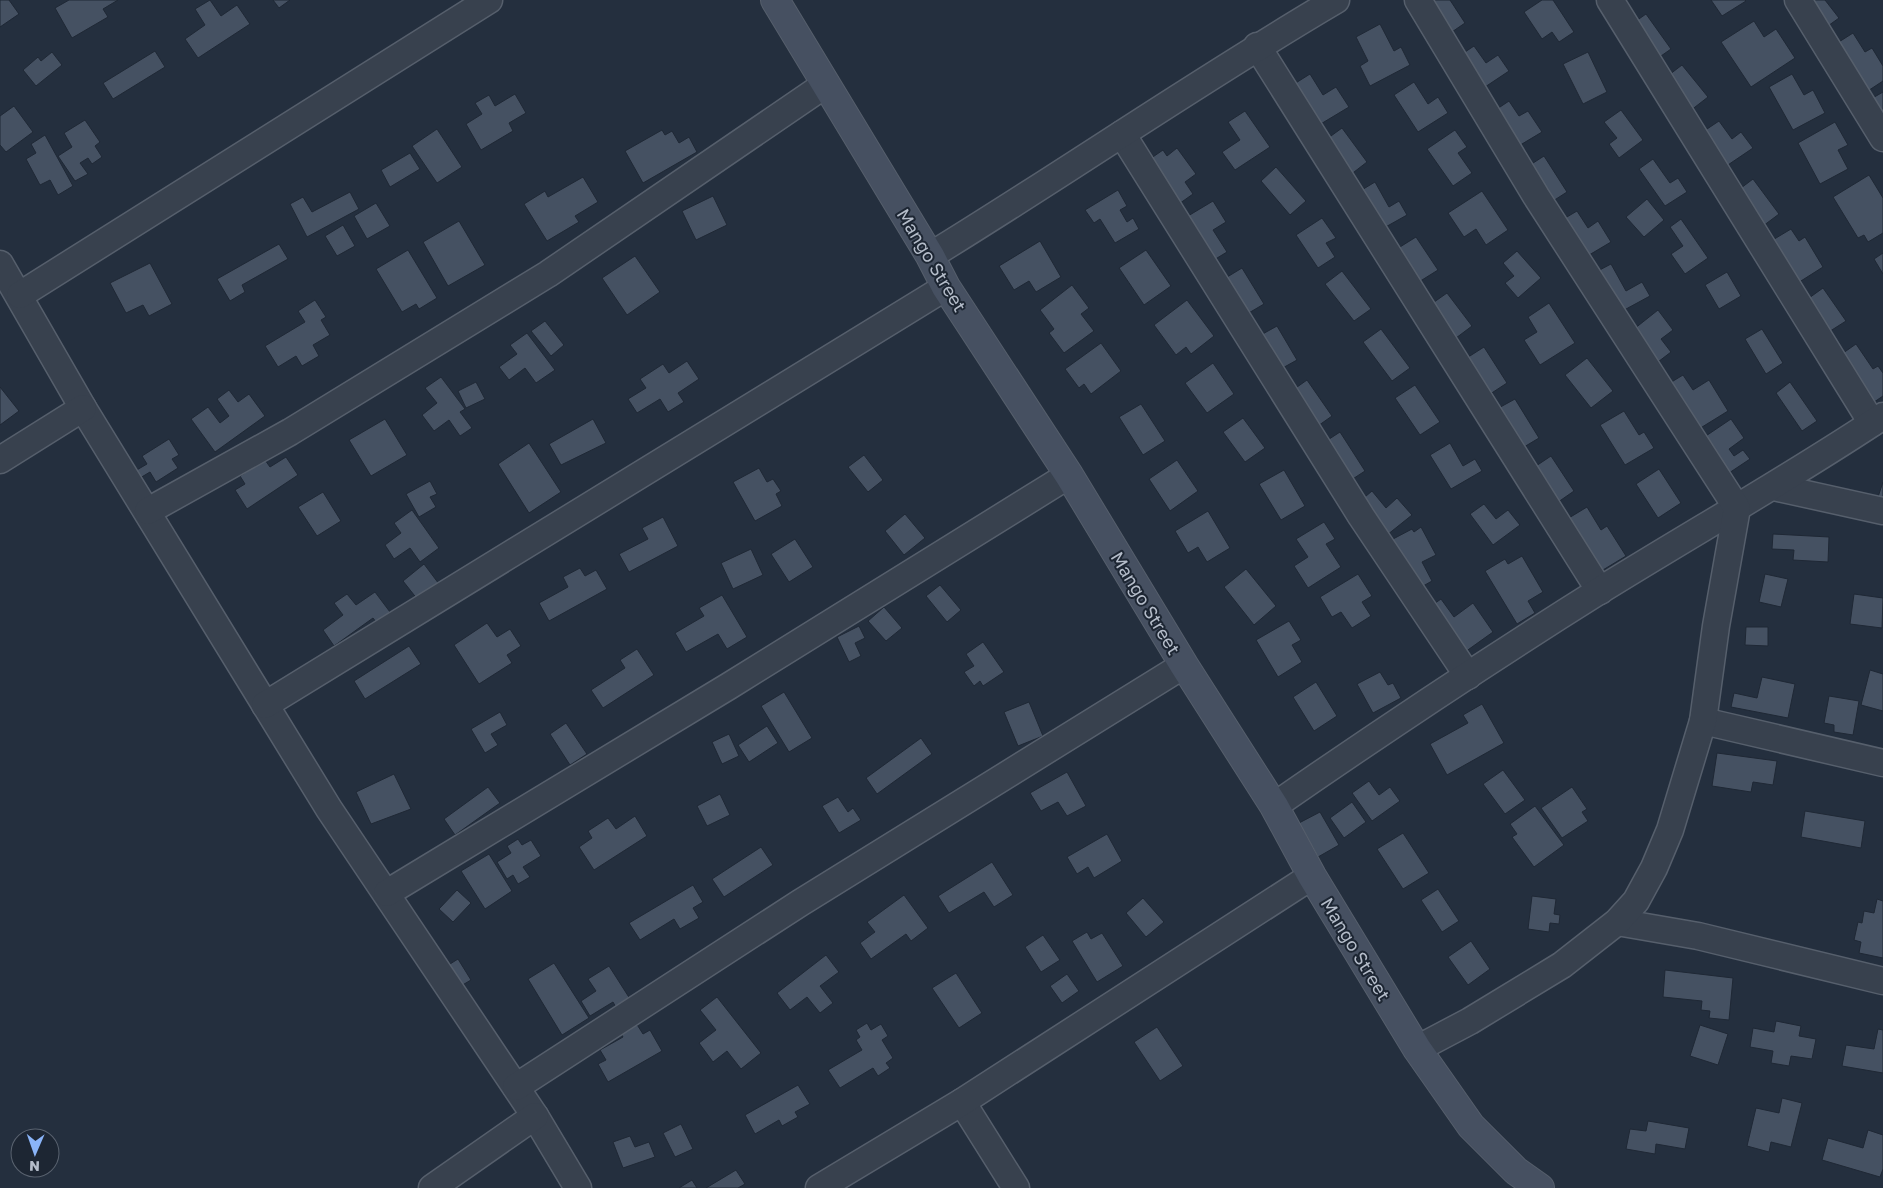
<svg xmlns="http://www.w3.org/2000/svg" width="1883" height="1188" font-family="'Golos Text',sans-serif">
<style>
.building{fill:#455162;stroke:#1f2835}
.lines{fill:none;stroke-linecap:round;stroke-linejoin:round}
.street-casing{stroke:#565f6c;stroke-width:29}
.secondary-casing{stroke:#565f6c;stroke-width:30}
.street{stroke:#38414e;stroke-width:26}
.secondary{stroke:#465061;stroke-width:28}
.labels{text-anchor:middle;dominant-baseline:central;stroke-width:4;stroke-linejoin:round;paint-order:stroke}
.street-label{font-size:18px;fill:#b4bcc9;stroke:#1d2633}
</style>
<rect width="100%" height="100%" fill="#242f3e"/>
<g class="building">
<polygon points="0,0 9,0 19,14 0,27"/>
<polygon points="69,0 118,0 103,9 108,17 72,38 55,8"/>
<polygon points="210,0 221,16 237,5 250,24 198,58 185,39 205,25 195,9"/>
<polygon points="273,0 290,0 279,8"/>
<polygon points="1423,0 1450,0 1465,23 1446,36"/>
<polygon points="1542,0 1553,0 1574,32 1559,42 1552,32 1542,39 1524,12"/>
<polygon points="1711,0 1745,0 1746,1 1722,16"/>
<polygon points="1798,0 1825,0 1839,18 1821,31"/>
<polygon points="1646,14 1671,49 1651,63 1626,28"/>
<polygon points="1754,21 1764,37 1776,29 1795,58 1751,87 1721,42"/>
<polygon points="1380,24 1394,51 1401,47 1410,65 1370,86 1360,66 1368,61 1356,37"/>
<polygon points="1853,33 1865,52 1872,48 1883,66 1883,81 1851,102 1820,54"/>
<polygon points="1474,46 1486,63 1498,55 1509,71 1482,89 1459,56"/>
<polygon points="155,51 165,67 113,99 103,83"/>
<polygon points="52,52 62,65 36,86 23,70 38,57 41,61"/>
<polygon points="1588,52 1607,92 1583,104 1563,64"/>
<polygon points="1682,65 1708,97 1677,121 1661,81"/>
<polygon points="1310,74 1323,95 1336,87 1349,107 1309,131 1283,91"/>
<polygon points="1792,74 1804,95 1813,90 1825,113 1793,130 1769,87"/>
<polygon points="1414,82 1428,104 1438,97 1448,113 1418,132 1394,95"/>
<polygon points="1883,92 1883,135 1864,103"/>
<polygon points="515,94 526,113 509,123 513,131 481,150 466,124 482,114 475,103 489,95 495,106"/>
<polygon points="1509,101 1519,116 1528,111 1542,132 1517,147 1494,111"/>
<polygon points="14,106 33,132 6,152 0,145 0,116"/>
<polygon points="1621,110 1643,140 1619,158 1609,144 1617,138 1604,122"/>
<polygon points="1245,111 1270,147 1235,170 1222,152 1240,140 1228,122"/>
<polygon points="85,120 100,142 95,146 102,157 92,164 88,158 80,163 88,174 75,181 58,156 72,147 64,133"/>
<polygon points="1719,121 1732,139 1741,132 1753,148 1719,171 1695,137"/>
<polygon points="1835,122 1848,145 1838,150 1848,169 1820,184 1798,143"/>
<polygon points="1342,128 1367,162 1345,179 1324,141"/>
<polygon points="437,129 462,167 437,183 412,146"/>
<polygon points="662,130 665,135 672,131 679,143 689,137 697,152 643,183 625,151"/>
<polygon points="1455,130 1467,147 1458,153 1472,173 1453,186 1427,149"/>
<polygon points="45,135 73,186 58,195 50,180 40,185 26,159 36,153 31,144"/>
<polygon points="1177,148 1196,174 1185,182 1193,194 1176,206 1144,163 1163,150 1167,156"/>
<polygon points="410,153 420,169 390,187 381,170"/>
<polygon points="1544,156 1567,192 1539,210 1516,174"/>
<polygon points="1653,159 1670,183 1678,178 1687,192 1665,206 1639,169"/>
<polygon points="1276,167 1306,201 1290,215 1261,181"/>
<polygon points="1869,175 1883,198 1883,233 1868,242 1864,235 1858,238 1833,197"/>
<polygon points="583,177 598,202 575,216 579,222 547,241 524,204 545,191 548,197"/>
<polygon points="1753,179 1779,214 1759,229 1733,194"/>
<polygon points="1375,182 1389,207 1399,201 1407,215 1382,229 1360,191"/>
<polygon points="1118,190 1127,206 1120,210 1127,222 1133,218 1139,229 1115,243 1100,219 1094,223 1085,210"/>
<polygon points="1482,191 1508,230 1486,245 1476,229 1464,237 1448,213"/>
<polygon points="350,192 359,209 307,237 290,204 303,197 312,212"/>
<polygon points="713,196 727,225 696,240 682,211"/>
<polygon points="1647,199 1664,220 1644,237 1626,217"/>
<polygon points="1213,201 1226,222 1213,230 1227,252 1204,266 1178,222"/>
<polygon points="376,203 390,226 367,239 354,216"/>
<polygon points="1577,211 1588,228 1598,221 1611,242 1579,261 1555,224"/>
<polygon points="1322,218 1336,238 1326,243 1335,257 1318,268 1296,235"/>
<polygon points="1681,219 1708,258 1685,274 1671,254 1683,246 1670,227"/>
<polygon points="459,221 485,265 448,286 423,242"/>
<polygon points="343,225 355,246 337,256 325,236"/>
<polygon points="1791,229 1799,241 1805,237 1823,267 1793,286 1756,250"/>
<polygon points="1416,237 1438,270 1414,285 1379,260"/>
<polygon points="1040,241 1061,277 1036,292 1029,281 1014,290 999,266"/>
<polygon points="279,244 288,259 242,285 245,292 230,301 217,279"/>
<polygon points="408,250 437,298 419,309 416,304 402,312 376,269"/>
<polygon points="1146,250 1171,286 1144,305 1119,268"/>
<polygon points="1517,251 1541,278 1518,298 1505,283 1514,276 1503,263"/>
<polygon points="1883,253 1883,274 1874,259"/>
<polygon points="635,256 660,292 627,315 602,278"/>
<polygon points="150,263 172,304 149,316 143,305 126,313 110,283"/>
<polygon points="1611,264 1626,291 1642,282 1650,296 1615,315 1592,274"/>
<polygon points="1242,268 1264,304 1247,314 1214,285"/>
<polygon points="1342,271 1371,309 1354,321 1325,284"/>
<polygon points="1727,272 1741,296 1719,309 1705,285"/>
<polygon points="1072,285 1089,308 1081,314 1094,331 1064,353 1049,333 1054,329 1040,310"/>
<polygon points="1823,288 1846,321 1824,335 1802,303"/>
<polygon points="1447,293 1472,326 1452,341 1427,307"/>
<polygon points="315,300 326,317 321,320 330,335 313,345 319,356 302,366 296,356 278,367 265,346 305,322 298,311"/>
<polygon points="1187,300 1214,336 1191,354 1186,347 1176,355 1154,325"/>
<polygon points="1549,303 1575,343 1540,365 1524,340 1537,332 1528,317"/>
<polygon points="1658,310 1673,330 1661,339 1671,352 1654,365 1629,333"/>
<polygon points="545,321 564,345 551,356 531,331"/>
<polygon points="1277,326 1297,360 1279,370 1259,336"/>
<polygon points="1381,329 1410,368 1392,381 1363,342"/>
<polygon points="1762,329 1783,363 1766,374 1745,339"/>
<polygon points="527,333 555,370 536,383 525,368 509,380 499,367 517,354 510,345"/>
<polygon points="1101,343 1121,371 1091,394 1084,384 1079,388 1065,369"/>
<polygon points="1856,344 1873,369 1878,366 1883,373 1883,396 1858,413 1826,365"/>
<polygon points="1484,347 1507,383 1484,398 1451,368"/>
<polygon points="1587,358 1613,391 1591,408 1565,375"/>
<polygon points="687,361 699,379 678,393 684,402 668,412 660,399 637,413 628,399 646,388 640,379 663,364 669,373"/>
<polygon points="1213,363 1234,394 1207,413 1185,383"/>
<polygon points="1683,375 1693,390 1709,380 1728,411 1694,432 1665,386"/>
<polygon points="441,377 465,409 460,412 472,428 460,436 449,420 434,431 422,415 437,403 425,388"/>
<polygon points="1307,380 1332,416 1315,428 1290,392"/>
<polygon points="476,382 485,399 466,408 458,391"/>
<polygon points="1790,382 1817,421 1802,431 1776,393"/>
<polygon points="1415,385 1440,422 1420,435 1395,398"/>
<polygon points="0,387 19,411 0,425"/>
<polygon points="229,390 238,402 249,394 265,416 215,452 191,419 208,407 220,423 229,416 217,399"/>
<polygon points="1515,399 1539,438 1519,450 1495,410"/>
<polygon points="1141,404 1165,441 1143,455 1119,417"/>
<polygon points="1624,411 1639,435 1644,432 1654,448 1625,465 1600,425"/>
<polygon points="1243,418 1265,448 1245,462 1223,432"/>
<polygon points="385,419 407,455 371,476 349,440"/>
<polygon points="593,419 606,443 561,465 549,444"/>
<polygon points="1731,419 1744,438 1729,449 1734,456 1743,450 1750,459 1726,475 1697,442"/>
<polygon points="1340,432 1365,471 1345,484 1320,445"/>
<polygon points="169,439 179,455 172,459 178,468 156,482 150,472 140,478 135,471 147,464 142,456"/>
<polygon points="529,443 561,492 529,513 498,464"/>
<polygon points="1450,443 1463,466 1475,459 1482,471 1451,489 1430,455"/>
<polygon points="864,455 883,480 868,492 848,467"/>
<polygon points="1551,456 1574,491 1551,507 1527,472"/>
<polygon points="286,457 298,475 247,509 235,490 245,484 240,476 265,460 270,467"/>
<polygon points="1177,460 1198,491 1170,511 1149,479"/>
<polygon points="759,468 767,482 773,479 781,491 776,494 782,506 755,521 733,482"/>
<polygon points="1659,469 1681,503 1658,518 1636,484"/>
<polygon points="1284,470 1305,506 1281,520 1259,484"/>
<polygon points="430,481 437,494 430,497 436,507 419,517 406,494"/>
<polygon points="1883,482 1883,499 1878,497"/>
<polygon points="1372,491 1386,508 1397,498 1412,515 1387,535 1359,502"/>
<polygon points="323,492 341,521 317,536 298,507"/>
<polygon points="1484,504 1496,519 1508,510 1520,525 1493,545 1470,514"/>
<polygon points="1587,507 1601,530 1607,526 1626,556 1593,576 1549,530"/>
<polygon points="412,510 439,548 420,562 410,548 394,559 385,545 401,533 394,523"/>
<polygon points="1208,511 1230,548 1207,562 1198,547 1188,553 1175,531"/>
<polygon points="905,514 925,538 904,555 885,531"/>
<polygon points="663,517 678,546 629,572 619,554 648,539 642,528"/>
<polygon points="1324,522 1335,539 1326,544 1341,567 1308,588 1294,566 1308,557 1296,539"/>
<polygon points="1421,527 1436,555 1422,562 1432,581 1416,590 1374,549 1412,529 1414,532"/>
<polygon points="1773,534 1829,537 1828,562 1793,560 1794,550 1772,549"/>
<polygon points="795,539 813,567 789,582 771,554"/>
<polygon points="751,549 763,575 733,589 721,563"/>
<polygon points="1522,556 1543,592 1528,601 1535,613 1517,624 1485,571 1505,559 1508,564"/>
<polygon points="424,564 439,584 418,600 403,581"/>
<polygon points="580,568 585,576 596,570 607,589 549,621 539,603 568,587 563,577"/>
<polygon points="1246,569 1276,606 1254,625 1224,587"/>
<polygon points="1358,574 1372,596 1362,602 1371,616 1352,628 1341,612 1332,617 1320,597"/>
<polygon points="1765,574 1788,579 1781,607 1759,602"/>
<polygon points="940,585 961,610 947,622 926,596"/>
<polygon points="375,592 393,616 379,626 373,618 334,646 323,630 343,615 334,603 347,594 356,605"/>
<polygon points="1854,594 1883,598 1882,628 1850,624"/>
<polygon points="722,595 747,637 727,649 718,634 686,652 675,633 704,616 699,608"/>
<polygon points="1441,599 1454,617 1473,603 1493,632 1451,662 1418,615"/>
<polygon points="884,607 902,628 886,641 868,621"/>
<polygon points="1289,621 1301,640 1292,645 1302,662 1278,677 1256,640"/>
<polygon points="487,623 497,637 510,629 521,646 507,655 512,663 479,684 454,645"/>
<polygon points="859,626 865,638 855,643 861,656 849,662 837,637"/>
<polygon points="1746,627 1768,627 1768,646 1745,645"/>
<polygon points="983,642 1004,672 983,686 980,681 974,686 964,672 974,666 966,654"/>
<polygon points="409,646 421,664 365,699 354,681"/>
<polygon points="637,649 654,675 603,708 591,690 625,668 620,660"/>
<polygon points="1870,670 1883,674 1883,711 1861,705"/>
<polygon points="1380,672 1388,685 1393,683 1401,698 1373,713 1357,684"/>
<polygon points="1762,677 1795,684 1788,718 1731,707 1734,693 1757,698"/>
<polygon points="1316,682 1337,716 1314,731 1293,697"/>
<polygon points="784,692 812,738 789,752 761,706"/>
<polygon points="1829,696 1859,701 1853,735 1834,732 1834,725 1824,723"/>
<polygon points="1029,702 1043,736 1018,746 1004,712"/>
<polygon points="1482,704 1504,743 1447,775 1430,744 1468,723 1463,715"/>
<polygon points="500,712 507,725 491,734 498,745 485,753 471,729"/>
<polygon points="566,723 587,754 570,765 550,734"/>
<polygon points="767,726 778,743 749,762 738,745"/>
<polygon points="729,734 739,756 722,764 712,742"/>
<polygon points="921,738 932,754 877,794 866,778"/>
<polygon points="1717,753 1777,761 1773,785 1753,782 1751,792 1712,786"/>
<polygon points="1503,770 1525,800 1505,814 1483,784"/>
<polygon points="1067,772 1086,806 1067,816 1058,802 1041,811 1030,793"/>
<polygon points="394,774 411,809 371,824 356,792"/>
<polygon points="1369,781 1379,795 1390,787 1400,801 1372,821 1352,793"/>
<polygon points="488,787 500,803 455,835 444,819"/>
<polygon points="1572,787 1587,809 1582,812 1588,821 1562,838 1541,808"/>
<polygon points="720,794 730,815 707,826 697,806"/>
<polygon points="838,797 848,812 853,808 861,820 839,833 822,806"/>
<polygon points="1352,802 1366,822 1344,838 1330,818"/>
<polygon points="1535,806 1564,845 1534,867 1512,837 1517,834 1510,824"/>
<polygon points="1805,811 1865,821 1861,848 1801,837"/>
<polygon points="1320,812 1339,845 1318,857 1299,823"/>
<polygon points="635,816 647,836 594,870 579,847 592,838 588,831 608,818 616,829"/>
<polygon points="1403,833 1429,873 1403,889 1377,849"/>
<polygon points="1107,834 1122,861 1094,878 1088,867 1077,874 1067,857"/>
<polygon points="518,839 522,845 531,840 541,856 523,867 530,877 518,884 513,875 507,879 497,862 511,853 507,846"/>
<polygon points="761,847 773,865 724,897 712,879"/>
<polygon points="489,854 512,891 485,909 461,871"/>
<polygon points="992,862 1013,895 994,907 984,892 949,913 938,896"/>
<polygon points="693,885 703,902 693,908 699,918 680,929 674,919 640,940 629,923"/>
<polygon points="1438,889 1459,921 1442,932 1421,900"/>
<polygon points="457,890 471,903 453,922 439,909"/>
<polygon points="904,895 928,928 911,941 906,934 871,959 860,943 875,932 867,922"/>
<polygon points="1532,896 1556,899 1554,914 1560,915 1559,924 1550,923 1549,932 1528,929"/>
<polygon points="1143,898 1164,922 1146,937 1126,913"/>
<polygon points="1877,899 1883,901 1883,958 1859,953 1861,942 1854,940 1858,922 1862,923 1864,911 1874,913"/>
<polygon points="1087,932 1091,939 1102,933 1123,966 1097,982 1072,941"/>
<polygon points="1043,935 1060,960 1041,972 1025,947"/>
<polygon points="1471,941 1490,969 1468,985 1448,957"/>
<polygon points="826,955 839,972 820,986 833,1003 820,1013 807,997 790,1010 777,993"/>
<polygon points="458,959 471,980 454,990 442,969"/>
<polygon points="554,963 589,1018 562,1035 528,979"/>
<polygon points="609,966 632,1002 618,1011 613,1002 590,1016 581,1001 596,991 588,979"/>
<polygon points="1665,970 1733,978 1729,1020 1709,1018 1710,1011 1701,1010 1702,1001 1663,997"/>
<polygon points="956,973 982,1013 959,1028 932,988"/>
<polygon points="1067,974 1079,991 1062,1003 1050,986"/>
<polygon points="717,997 761,1053 741,1069 727,1051 713,1062 699,1043 716,1030 700,1010"/>
<polygon points="1776,1021 1801,1026 1799,1036 1816,1039 1812,1059 1791,1056 1789,1066 1771,1063 1773,1051 1750,1047 1753,1028 1774,1032"/>
<polygon points="636,1023 643,1034 650,1030 662,1051 608,1082 598,1064 606,1060 600,1050 623,1037 620,1032"/>
<polygon points="867,1023 871,1030 881,1024 888,1036 882,1040 893,1058 886,1063 890,1068 878,1076 873,1068 840,1088 828,1070 862,1050 856,1040 860,1037 856,1030"/>
<polygon points="1700,1025 1728,1034 1718,1065 1690,1056"/>
<polygon points="1157,1027 1183,1066 1160,1081 1134,1042"/>
<polygon points="1878,1029 1883,1030 1883,1073 1842,1066 1846,1045 1874,1049"/>
<polygon points="798,1085 810,1104 795,1112 798,1117 782,1126 779,1120 755,1134 745,1115"/>
<polygon points="1782,1098 1802,1103 1791,1147 1771,1142 1769,1152 1747,1146 1756,1108 1779,1113"/>
<polygon points="1648,1121 1689,1128 1685,1149 1656,1144 1655,1154 1626,1149 1630,1129 1646,1131"/>
<polygon points="681,1124 693,1149 675,1157 663,1133"/>
<polygon points="1868,1130 1883,1135 1883,1169 1880,1177 1822,1160 1828,1138 1863,1148"/>
<polygon points="630,1136 635,1147 649,1142 655,1157 623,1168 613,1142"/>
<polygon points="736,1170 745,1184 738,1188 706,1188"/>
<polygon points="692,1180 697,1188 679,1188"/>
</g>
<g class="lines">
<defs>
<g id="street">
<polyline points="1610,0 1872,423"/>
<polyline points="1798,0 1883,138"/>
<polyline points="1257,46 1600,591"/>
<polyline points="1122,134 1361,516 1468,676"/>
<path d="M930,256C1067,172 1198,81 1336,0"/>
<polyline points="0,264 83,408 329,809 535,1116 578,1188"/>
<polyline points="20,295 489,0"/>
<polyline points="0,460 83,408"/>
<polyline points="1774,487 1883,511"/>
<polyline points="148,511 290,432 548,274 826,84"/>
<polyline points="265,705 946,287"/>
<polyline points="1703,721 1883,763"/>
<path d="M1274,806C1381,732 1489,660 1599,591C1694,532 1790,478 1883,416"/>
<polyline points="387,893 729,686 1069,475"/>
<polyline points="1617,922 1698,936 1883,981"/>
<polyline points="1417,1049 1470,1021 1562,965 1617,922 1636,901 1654,868 1670,830 1703,721 1716,626 1737,508 1536,196 1418,0"/>
<polyline points="516,1087 800,903 1184,665"/>
<polyline points="962,1102 1016,1188"/>
<polyline points="432,1188 535,1116"/>
<polyline points="819,1188 962,1102 1312,876"/>
</g>
<polyline id="secondary" points="775,0 930,256 946,287 1069,475 1184,665 1274,806 1312,876 1417,1049 1471,1126 1516,1171 1540,1188"/>
</defs>
<use href="#street" class="street-casing"/>
<use href="#secondary" class="secondary-casing"/>
<use href="#street" class="street"/>
<use href="#secondary" class="secondary"/>
</g>
<g class="labels">
<g class="street-label">
<text transform="translate(932 260) rotate(59)">Mango Street</text>
<text transform="translate(1146 603) rotate(59)">Mango Street</text>
<text transform="translate(1356 949) rotate(59)">Mango Street</text>
</g>
</g>
<g transform="translate(35 1153) rotate(182)"><circle r="24" fill="#1d2633" stroke="#59626f"/>
<path d="M0-4L9 19L0 12L-9 19Z" fill="#8ab4f8"/>
<text y="-8" font-size="14" font-weight="bold" text-anchor="middle" fill="#b4bcc9">N</text>
</g>
</svg>
